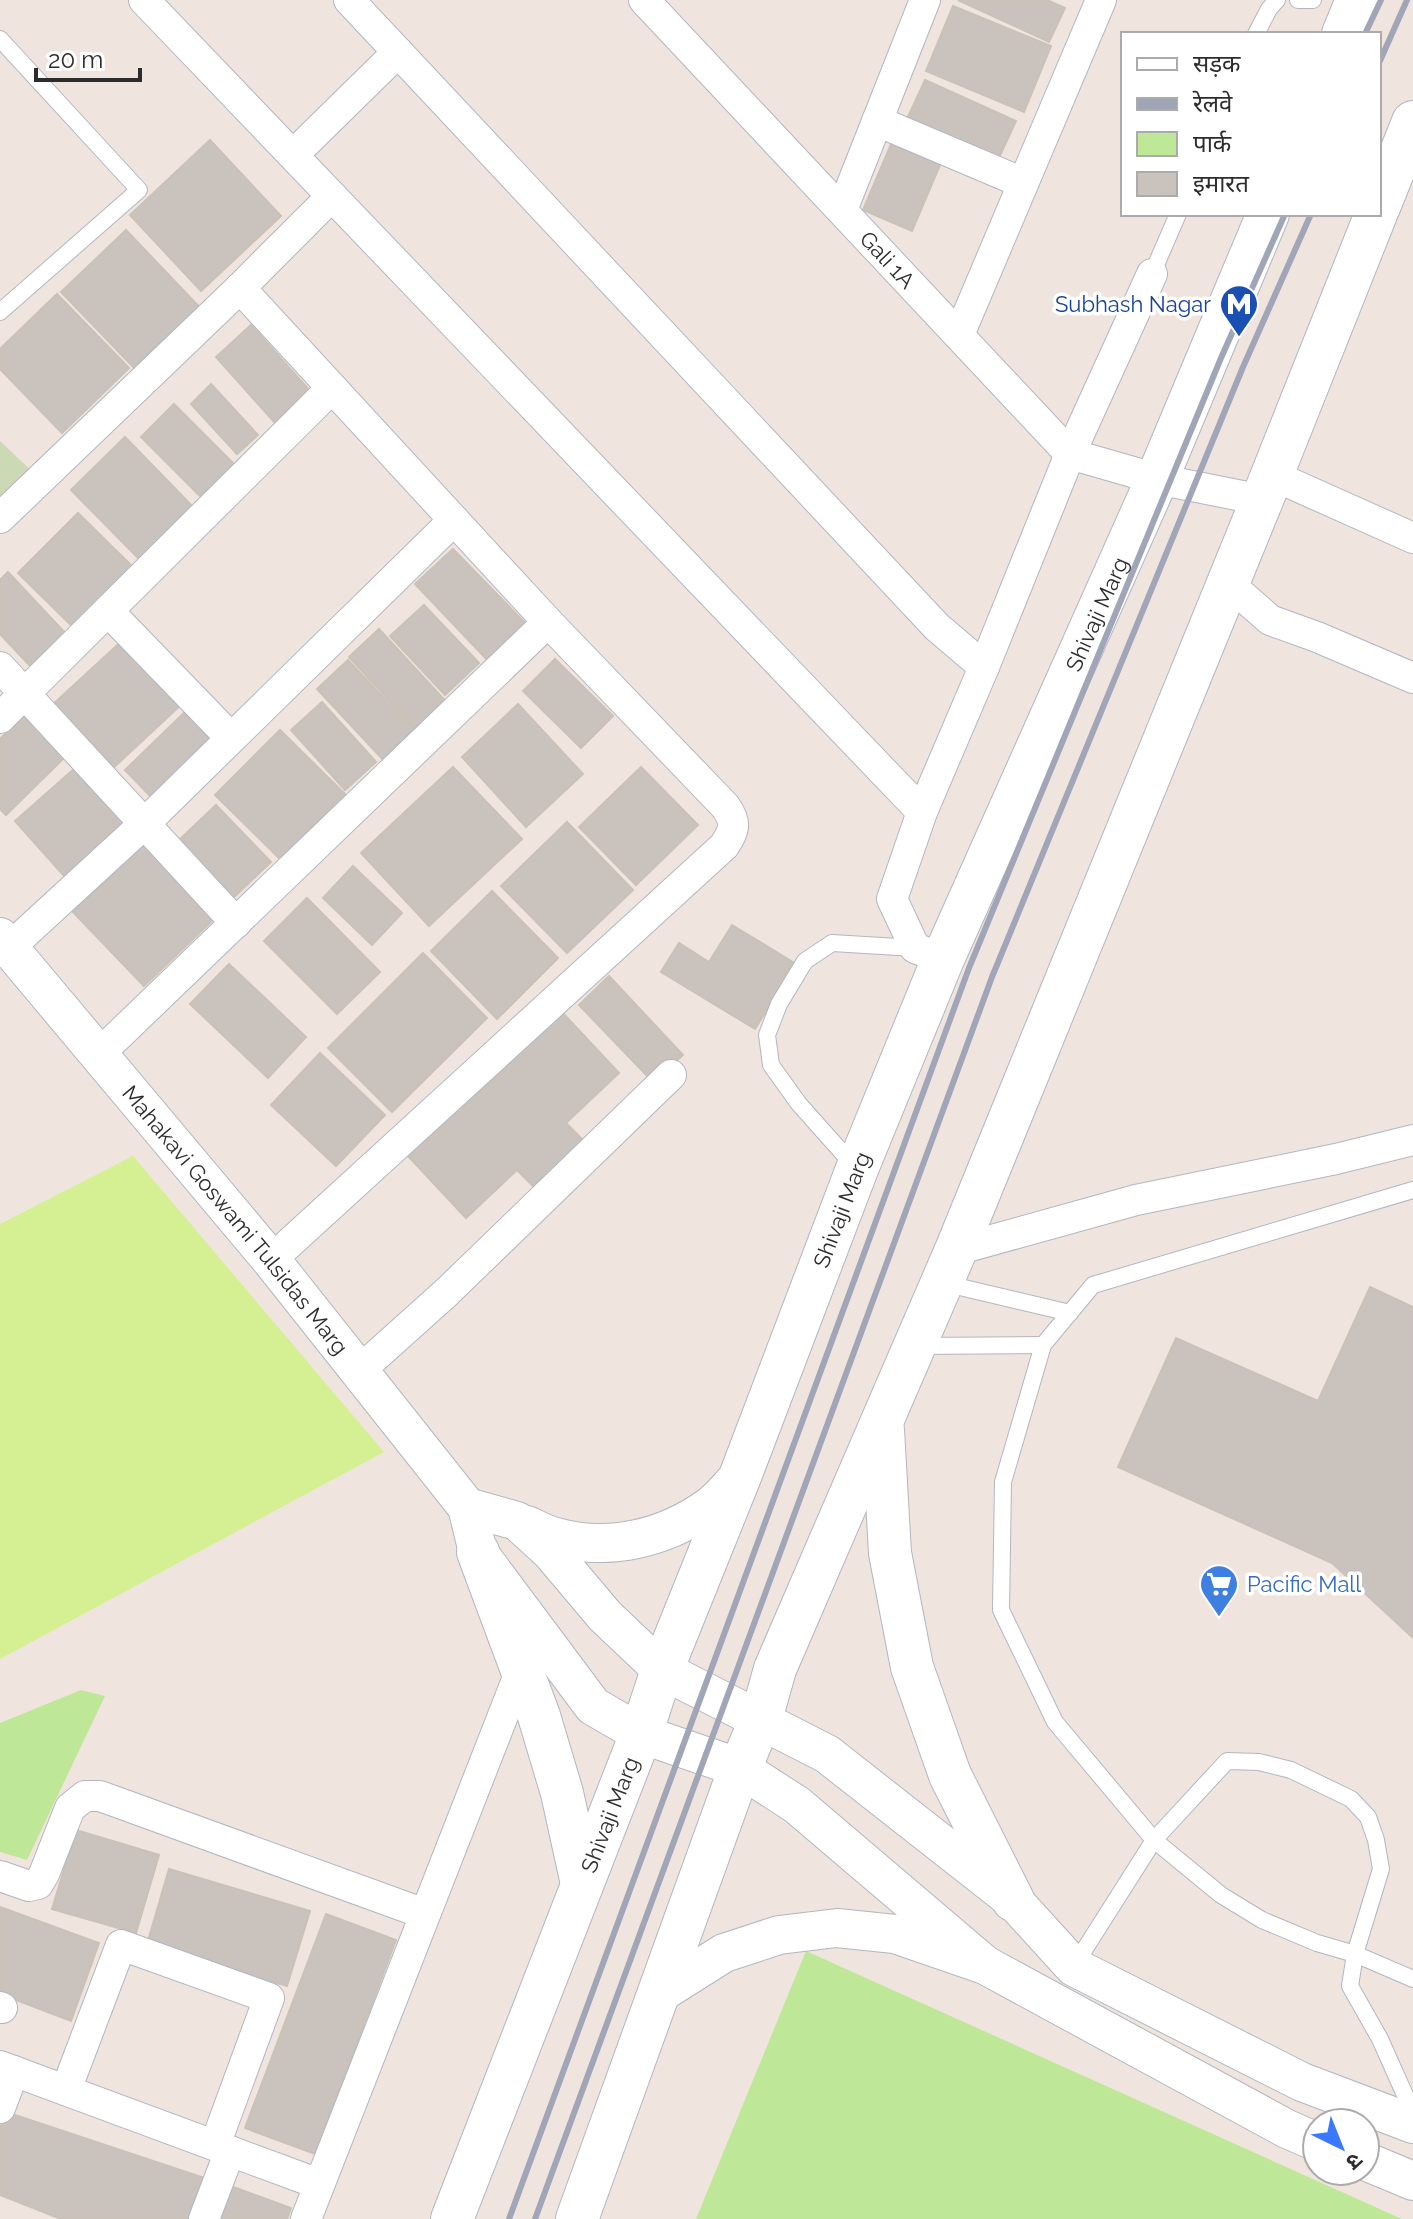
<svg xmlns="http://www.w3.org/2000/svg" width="1413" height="2219" font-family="Raleway,'Noto Sans Devanagari',sans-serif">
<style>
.green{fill:#bee897}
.cemetery{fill:#cbdab4}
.pitch{fill:#d5f092}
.building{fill:#cac2bd;stroke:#cac1b7;stroke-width:2}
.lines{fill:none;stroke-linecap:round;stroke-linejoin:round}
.service-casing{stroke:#b2b6c1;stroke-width:18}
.minor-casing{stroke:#b2b6c1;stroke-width:32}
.tertiary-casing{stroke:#b2b6c1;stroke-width:40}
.secondary-casing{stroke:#b2b6c1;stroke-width:44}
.service{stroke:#fff;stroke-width:16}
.minor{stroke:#fff;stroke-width:30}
.tertiary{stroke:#fff;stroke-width:38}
.secondary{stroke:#fff;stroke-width:42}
.rail{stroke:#a0a6b8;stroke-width:6}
.labels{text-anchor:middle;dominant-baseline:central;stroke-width:7;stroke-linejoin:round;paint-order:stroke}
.street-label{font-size:22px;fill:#2c2c2c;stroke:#fff}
.transit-label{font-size:22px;fill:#164399;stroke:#fff;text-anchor:end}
.shop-label{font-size:22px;fill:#366cbe;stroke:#fff;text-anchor:start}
</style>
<rect width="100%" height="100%" fill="#efe5de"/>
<g class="green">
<polygon points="81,1690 105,1696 27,1860 0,1852 0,1723"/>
<polygon points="806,1951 1402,2219 696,2219"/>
</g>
<polygon class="cemetery" points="0,441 41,480 0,519"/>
<polygon class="pitch" points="133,1156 384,1452 0,1659 0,1224"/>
<g class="building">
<polygon points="958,0 1047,0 1065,8 1049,42"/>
<polygon points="953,6 1051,46 1024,112 926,71"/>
<polygon points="925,80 1016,121 998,160 907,119"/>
<polygon points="894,137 943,158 912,231 863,210"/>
<polygon points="210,140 281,216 201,291 130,215"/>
<polygon points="126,230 206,314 142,376 61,292"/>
<polygon points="57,294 129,368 62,433 0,369 0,349"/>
<polygon points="251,325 311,392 276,424 216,357"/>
<polygon points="211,384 258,435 237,454 191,404"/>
<polygon points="174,404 237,467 204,500 141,437"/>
<polygon points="125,437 197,511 144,564 71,490"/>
<polygon points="78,513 142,576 82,636 18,573"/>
<polygon points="453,549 533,631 495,668 415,584"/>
<polygon points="8,572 68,636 33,669 0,634 0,580"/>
<polygon points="424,605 479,663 445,695 390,636"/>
<polygon points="379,629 451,707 421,735 349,657"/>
<polygon points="124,639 183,703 110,771 51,706"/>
<polygon points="555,659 613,716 581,748 523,691"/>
<polygon points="348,660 419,735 387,764 317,689"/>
<polygon points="322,702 376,762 345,790 291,730"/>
<polygon points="518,704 583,774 526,827 462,757"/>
<polygon points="30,710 70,752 6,815 0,809 0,739"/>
<polygon points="186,711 217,743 156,802 125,770"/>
<polygon points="280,730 345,794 280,859 215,795"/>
<polygon points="83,761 134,818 66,878 15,821"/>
<polygon points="453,767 522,839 429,926 361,853"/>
<polygon points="641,767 698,825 636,885 579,827"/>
<polygon points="216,805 271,862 233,898 178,841"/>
<polygon points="567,822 633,890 567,953 501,886"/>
<polygon points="146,842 216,917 144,986 72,911"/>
<polygon points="353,866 402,913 372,945 323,898"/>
<polygon points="492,891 558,958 497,1019 431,951"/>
<polygon points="307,898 380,972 337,1014 264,941"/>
<polygon points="732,925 796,964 755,1029 661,972 679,943 709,962"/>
<polygon points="423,953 487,1018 392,1112 328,1048"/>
<polygon points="229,964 306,1037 268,1078 190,1004"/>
<polygon points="609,976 683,1055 653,1082 579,1005"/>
<polygon points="560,1010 619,1073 566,1123 587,1144 538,1191 517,1170 466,1218 407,1155"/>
<polygon points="320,1053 385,1115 336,1166 271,1105"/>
<polygon points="1370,1287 1413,1307 1413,1638 1332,1563 1118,1467 1176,1338 1318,1401"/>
<polygon points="76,1830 159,1855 136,1933 52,1909"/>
<polygon points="169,1869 310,1911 287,1986 147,1944"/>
<polygon points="0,1907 99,1943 71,2021 0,1994"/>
<polygon points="326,1914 396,1940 315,2154 245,2128"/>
<polygon points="6,2112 207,2179 194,2219 61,2219 0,2195 0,2128"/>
<polygon points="228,2185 291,2208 287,2219 216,2219"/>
</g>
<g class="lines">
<defs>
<g id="service">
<polyline points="1298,0 1313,0"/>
<polyline points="1256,34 1269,9 1277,0"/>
<polyline points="0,39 139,190 0,312"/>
<polyline points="1152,274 1178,214"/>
<polyline points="856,1168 799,1104 771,1065 767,1035 779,1004 805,961 832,943 915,948"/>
<polyline points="1413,1190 1093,1285 1043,1345 1003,1482 1001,1610 1055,1722 1154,1840 1221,1895 1262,1920 1317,1943 1355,1954 1413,1979"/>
<polyline points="943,1283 1070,1313"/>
<polyline points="916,1346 1043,1345"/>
<polyline points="1074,1966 1154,1840 1227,1761 1259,1762 1291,1770 1351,1799 1368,1817 1376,1840 1381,1869 1355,1954 1350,1986 1380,2039 1413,2113"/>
</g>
<g id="minor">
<polyline points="144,0 922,812"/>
<polyline points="349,0 937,627 984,667"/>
<path id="s1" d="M644,0L1070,454L1157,479L1262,500"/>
<polyline points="877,121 1023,183"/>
<polyline points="293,155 398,52"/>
<polyline points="842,210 925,0"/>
<polyline points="240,288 332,196"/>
<polyline points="959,335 1101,0"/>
<polyline points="1272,475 1413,538"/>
<path d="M0,518L240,288L548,622L725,806C737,823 735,829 724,846L271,1260"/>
<polyline points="1228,583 1270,620 1317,637 1413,678"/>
<polyline points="108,611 230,737"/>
<polyline points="0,667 236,923"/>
<polyline points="0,718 332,388"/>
<polyline points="9,948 144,824 454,520"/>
<polyline points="943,959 915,948 892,899 922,812 984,667 1070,454 1152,274"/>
<polyline points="98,1055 548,622"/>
<polyline points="956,1250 1136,1200 1336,1159 1413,1140"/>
<polyline points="359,1371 447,1292 671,1075"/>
<polyline points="0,1876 29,1886 38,1884 44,1874 70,1808 85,1796 100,1796 425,1914"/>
<polyline points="0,2007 2,2008"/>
<polyline points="0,2066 319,2184"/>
<polyline points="66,2090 121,1945 269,1998 215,2145"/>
<polyline points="0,2108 14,2071"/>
<polyline points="204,2219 230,2151"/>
<polyline points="306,2219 522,1667"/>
</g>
<g id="tertiary">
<path id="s2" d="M0,937L271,1260L467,1507L478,1552L593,1706L641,1734L740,1768L797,1805L985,1965"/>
<polyline points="467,1507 517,1521 551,1552 605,1616 662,1670 827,1754 1013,1900 1074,1967 1302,2082 1413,2124"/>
<path d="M527,1525C536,1529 546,1535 556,1537C609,1552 666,1538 710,1506C722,1497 731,1485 741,1474"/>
<polyline points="659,1994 724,1953 779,1935 837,1928 895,1934 985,1965 1287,2129 1317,2142"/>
<polyline points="1365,2161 1413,2181"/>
</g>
<g id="secondary">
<polyline points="1343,34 1357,0"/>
<polyline points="1379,207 1413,122"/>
<polyline points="883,1430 890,1553 912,1667 950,1775 1013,1900"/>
<polyline points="478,1552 539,1716 562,1793 582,1884"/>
<path id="s3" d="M452,2219L641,1734L662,1670L741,1474L857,1169L943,959L1157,479L1268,214"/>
<polyline points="577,2219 740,1768 761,1719 775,1669 956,1250 1262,500 1376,214"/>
</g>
</defs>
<use href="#service" class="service-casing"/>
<use href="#minor" class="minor-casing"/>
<use href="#tertiary" class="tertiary-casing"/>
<use href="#secondary" class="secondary-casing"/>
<use href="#service" class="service"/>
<use href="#minor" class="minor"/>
<use href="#tertiary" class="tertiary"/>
<use href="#secondary" class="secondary"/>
<g class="rail">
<polyline points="1365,34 1381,0"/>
<polyline points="1379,63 1407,0"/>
<polyline points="509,2219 969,968 1221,358 1285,214"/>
<polyline points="535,2219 992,977 1243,367 1311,214"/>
</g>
</g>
<defs>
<symbol id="metro-pin" viewBox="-11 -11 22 30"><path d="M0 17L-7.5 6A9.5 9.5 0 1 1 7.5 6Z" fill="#1a4fb4" stroke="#fff"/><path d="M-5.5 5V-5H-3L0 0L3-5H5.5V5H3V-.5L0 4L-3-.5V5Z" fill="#fff"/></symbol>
<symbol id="supermarket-pin" viewBox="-11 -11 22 30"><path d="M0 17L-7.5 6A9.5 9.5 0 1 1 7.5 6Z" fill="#3f7fe0" stroke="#fff"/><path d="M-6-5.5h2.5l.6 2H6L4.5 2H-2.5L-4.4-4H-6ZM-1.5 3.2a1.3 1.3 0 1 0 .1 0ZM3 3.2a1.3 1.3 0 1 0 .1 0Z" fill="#fff"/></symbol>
</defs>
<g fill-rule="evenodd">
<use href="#metro-pin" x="1217" y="282" width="44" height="60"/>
<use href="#supermarket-pin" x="1197" y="1562" width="44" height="60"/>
</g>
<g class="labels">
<g class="street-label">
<text stroke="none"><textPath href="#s1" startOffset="356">Gali 1A</textPath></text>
<text stroke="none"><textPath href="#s3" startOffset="1730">Shivaji Marg</textPath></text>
<text stroke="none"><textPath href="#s3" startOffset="1082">Shivaji Marg</textPath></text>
<text stroke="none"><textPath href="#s2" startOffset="368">Mahakavi Goswami Tulsidas Marg</textPath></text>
<text stroke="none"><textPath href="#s3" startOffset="434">Shivaji Marg</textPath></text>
</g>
<g class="transit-label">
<text x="1211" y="304">Subhash Nagar</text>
</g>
<g class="shop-label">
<text x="1247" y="1584">Pacific Mall</text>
</g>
</g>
<rect x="1121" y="32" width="260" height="184" fill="#ffffff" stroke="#ababab" stroke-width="2"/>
<rect x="1137" y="58" width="40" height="12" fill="#ffffff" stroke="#ababab" stroke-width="2"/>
<text x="1193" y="72" font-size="24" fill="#2c2c2c">सड़क</text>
<rect x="1137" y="98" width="40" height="12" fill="#a0a6b8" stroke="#ababab" stroke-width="2"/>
<text x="1193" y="112" font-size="24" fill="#2c2c2c">रेलवे</text>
<rect x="1137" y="132" width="40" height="24" fill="#bee897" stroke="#ababab" stroke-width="2"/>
<text x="1193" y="152" font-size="24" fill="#2c2c2c">पार्क</text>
<rect x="1137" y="172" width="40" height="24" fill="#cac2bd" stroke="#ababab" stroke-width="2"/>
<text x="1193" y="192" font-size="24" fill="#2c2c2c">इमारत</text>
<g transform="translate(1341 2147) rotate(137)"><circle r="38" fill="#ffffff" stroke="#ababab" stroke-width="2"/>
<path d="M0-6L14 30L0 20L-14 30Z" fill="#3a79ff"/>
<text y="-12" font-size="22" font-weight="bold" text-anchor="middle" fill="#2c2c2c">उ</text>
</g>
<path d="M36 68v12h104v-12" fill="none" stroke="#2c2c2c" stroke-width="4"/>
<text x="48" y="68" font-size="24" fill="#2c2c2c" stroke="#ffffff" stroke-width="6" paint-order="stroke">20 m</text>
</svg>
